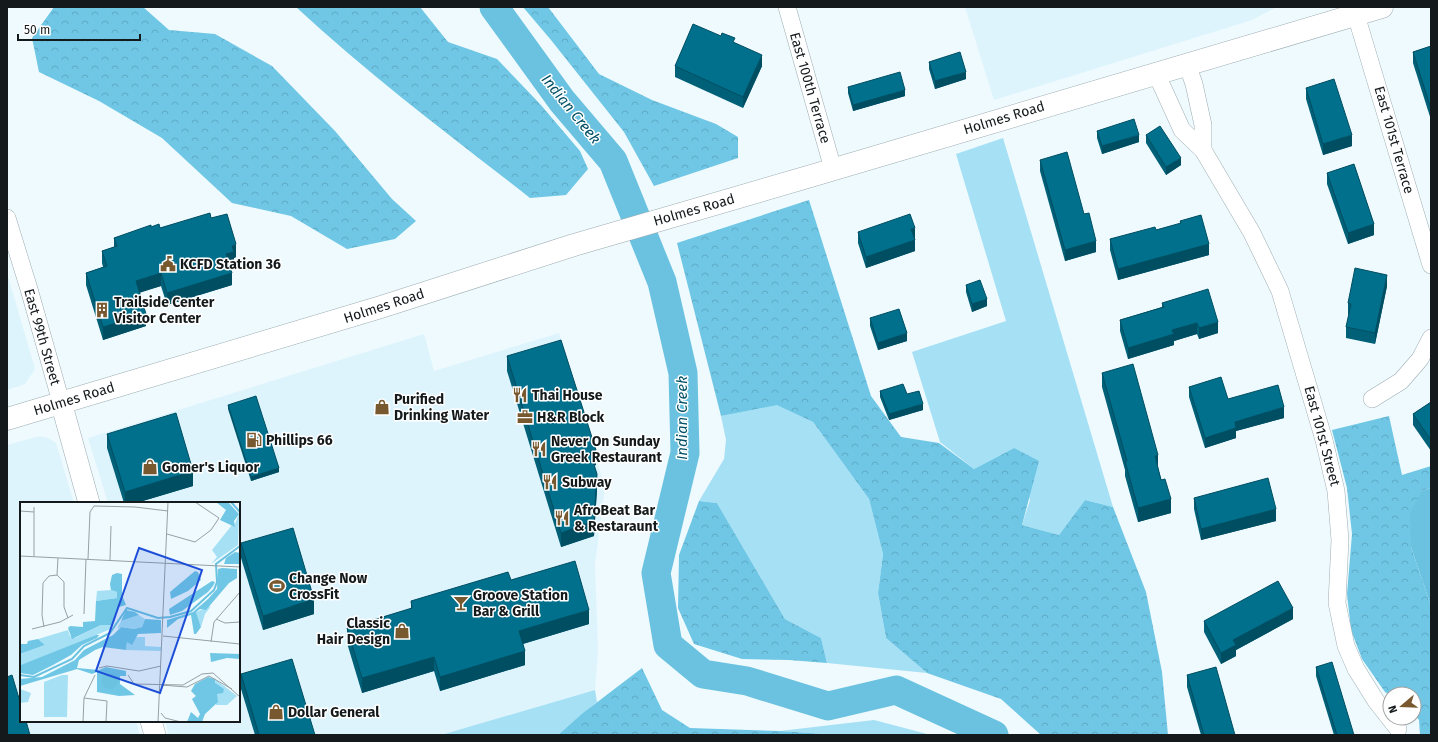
<svg xmlns="http://www.w3.org/2000/svg" width="1438" height="742" font-family="'Fira Sans',sans-serif">
<style>
.built{fill:#ddf4fd}
.grass{fill:#a6e0f5}
.forest{fill:url(#forest-crowns)}
.water{fill:#6ac2e0}
.lines{fill:none;stroke-linecap:round;stroke-linejoin:round}
.river{stroke:#6ac2e0;stroke-width:29}
.minor-casing{stroke:#9fadb2;stroke-width:18}
.tertiary-casing{stroke:#9fadb2;stroke-width:22}
.secondary-casing{stroke:#9fadb2;stroke-width:23}
.minor{stroke:#fff;stroke-width:17}
.tertiary{stroke:#fff;stroke-width:21}
.secondary{stroke:#fff;stroke-width:22}
.wall{fill:#006078}
.shaded-wall{fill:#004e62}
.building{fill:#00708c;stroke:#004e62}
.labels{text-anchor:middle;dominant-baseline:central;stroke-width:3;stroke-linejoin:round;paint-order:stroke}
.street-label{font-size:14px;fill:#14191b;stroke:#fff}
.poi-label{font-size:14px;font-weight:bold;fill:#14191b;stroke:#fff;text-anchor:start}
.water-label{font-size:15px;font-style:italic;fill:#004f64;stroke:#fff}
.inset-river{fill:none;stroke:#6ac2e0;stroke-width:2}
.inset-road{fill:none;stroke:#97a0a3;stroke-width:1}
.view{fill:#1d4ed8;fill-opacity:0.15;stroke:#1d4ed8;stroke-width:2}
.inset-edge{fill:none;stroke:#14191b;stroke-width:2}
</style>
<defs>
<pattern id="forest-crowns" width="20" height="18" patternUnits="userSpaceOnUse"><rect width="20" height="18" fill="#6fc7e5"/><path d="M2 6a3 3 0 1 1 6 0M12 15a3 3 0 1 1 6 0" fill="none" stroke="#5faac4"/></pattern>
</defs>
<rect width="100%" height="100%" fill="#eefafe"/>
<g class="built">
<polygon points="965,7 1277,7 1252,20 994,100"/>
<polygon points="7,273 35,369 25,384 7,390"/>
<polygon points="559,333 605,488 595,564 598,650 595,690 441,735 169,735 165,721 239,721 239,503 108,503 88,438 424,334 434,371"/>
<polygon points="40,436 48,438 56,443 74,503 21,503 21,721 136,721 140,735 7,735 7,445"/>
</g>
<g class="grass">
<polygon points="1003,138 1113,507 1085,500 1059,535 1022,525 1030,500 1014,448 974,469 940,442 912,352 1006,321 956,154"/>
<polygon points="777,404 813,422 869,499 883,554 878,593 886,638 927,673 827,663 821,638 785,619 717,503 699,501 724,459 726,440 721,416"/>
<polygon points="595,690 597,702 558,735 441,735"/>
<polygon points="874,720 931,735 837,735 780,731"/>
</g>
<g class="forest">
<polygon points="54,7 143,7 169,30 215,34 272,66 335,131 392,199 416,221 395,239 347,249 291,216 232,203 162,138 99,101 39,72 32,38"/>
<path d="M296,7H420L448,42L497,59L540,104L580,151L588,169L566,195L530,198C451,136 370,76 296,7Z"/>
<polygon points="523,7 548,7 599,74 652,100 716,124 738,137 738,158 654,186 624,132 551,40"/>
<polygon points="809,200 871,396 901,437 939,443 974,469 1014,448 1039,461 1022,525 1059,535 1085,500 1113,507 1146,592 1162,672 1168,735 1041,735 1001,699 927,673 886,638 878,593 883,554 869,499 813,422 777,405 721,416 677,243"/>
<polygon points="1389,416 1402,475 1431,466 1431,488 1422,491 1411,547 1431,606 1431,735 1420,735 1419,720 1414,714 1414,694 1390,694 1390,695 1385,692 1362,659 1351,630 1347,594 1352,534 1347,488 1332,430"/>
<polygon points="699,501 717,503 785,619 821,638 827,663 789,660 742,659 694,644 678,608 679,555"/>
<polygon points="642,668 662,710 690,728 780,731 837,735 558,735 583,713"/>
</g>
<polygon class="water" points="1431,488 1431,606 1411,547 1410,513 1422,491"/>
<g class="lines">
<polyline class="river" points="494,7 562,101 613,161 662,282 683,373 685,453 656,573 668,645 703,674 747,681 828,706 896,690 994,735"/>
<defs>
<g id="minor">
<polyline points="787,7 833,169"/>
<polyline points="1356,15 1431,265"/>
<polyline points="1187,64 1194,84 1203,125 1203,150"/>
<polyline points="1156,73 1182,130 1203,150 1252,233 1280,291 1324,440 1336,491 1340,540 1337,603 1346,646 1356,669 1376,701 1398,729"/>
<polyline points="7,218 29,289 61,402"/>
<polyline points="1372,399 1401,381 1420,359 1431,338"/>
</g>
<g id="tertiary">
<polyline points="61,402 89,503"/>
<polyline points="151,721 155,735"/>
</g>
<polyline id="secondary" points="7,419 381,307 574,245 811,176 1382,7"/>
</defs>
<use href="#minor" class="minor-casing"/>
<use href="#tertiary" class="tertiary-casing"/>
<use href="#secondary" class="secondary-casing"/>
<use href="#minor" class="minor"/>
<use href="#tertiary" class="tertiary"/>
<use href="#secondary" class="secondary"/>
</g>
<g class="wall">
<polygon points="735,43 762,66 743,108 675,77 675,66"/>
<polygon points="1431,46 1431,120 1413,63 1413,52"/>
<polygon points="929,62 966,79 935,89 929,69"/>
<polygon points="848,87 905,96 853,111 848,93"/>
<polygon points="1306,88 1352,146 1323,155 1306,99"/>
<polygon points="1097,131 1139,142 1102,154 1097,138"/>
<polygon points="1146,135 1181,165 1166,175 1146,143"/>
<polygon points="1040,160 1096,252 1065,261 1040,171"/>
<polygon points="1327,173 1374,235 1348,244 1327,184"/>
<polygon points="211,218 236,257 234,258 234,265 230,266 232,285 167,305 161,286 140,292 146,326 103,340 86,285 86,273 103,267 102,263 102,251 114,247 114,238 151,227 160,228"/>
<polygon points="1180,221 1209,255 1118,280 1110,250 1110,239 1156,230 1180,224"/>
<polygon points="858,232 915,239 914,239 915,251 866,268 858,243"/>
<polygon points="966,285 987,306 972,312 966,292"/>
<polygon points="1387,286 1375,344 1346,338 1346,327 1349,315 1348,314 1348,303"/>
<polygon points="1162,303 1218,333 1199,339 1197,334 1174,341 1174,345 1128,359 1120,331 1120,320 1162,307"/>
<polygon points="870,318 907,341 878,350 870,326"/>
<polygon points="507,356 596,465 594,465 597,489 594,536 561,547 507,371"/>
<polygon points="1102,373 1158,468 1171,513 1138,522 1125,476 1125,470 1102,387"/>
<polygon points="1189,387 1228,399 1284,418 1236,431 1236,438 1205,448 1189,397"/>
<polygon points="880,391 907,394 923,410 889,420 880,397"/>
<polygon points="1431,402 1431,451 1413,425 1413,414"/>
<polygon points="228,405 279,472 251,481 228,409"/>
<polygon points="107,434 193,486 136,503 124,503 107,448"/>
<polygon points="1194,498 1276,521 1201,540 1194,509"/>
<polygon points="241,543 314,614 263,630 241,558"/>
<polygon points="511,580 589,624 523,644 525,665 440,691 434,671 362,693 347,643 347,628 411,609 411,601"/>
<polygon points="1293,619 1236,650 1236,656 1221,664 1204,632 1204,621"/>
<polygon points="1316,667 1354,735 1334,735 1316,676"/>
<polygon points="241,674 315,735 255,735 241,689"/>
<polygon points="1187,675 1235,735 1201,735 1187,687"/>
</g>
<g class="shaded-wall">
<polygon points="762,55 762,66 743,108 743,97"/>
<polygon points="966,72 966,79 935,89 935,81"/>
<polygon points="905,90 905,96 853,111 853,105"/>
<polygon points="1139,135 1139,142 1102,154 1102,146"/>
<polygon points="1352,135 1352,146 1323,155 1323,144"/>
<polygon points="1181,158 1181,165 1166,175 1166,167"/>
<polygon points="1374,224 1374,235 1348,244 1348,233"/>
<polygon points="915,228 915,239 911,240 911,229"/>
<polygon points="915,240 915,251 866,268 866,257"/>
<polygon points="1096,241 1096,252 1065,261 1065,250"/>
<polygon points="236,244 236,257 234,258 234,265 226,267 226,254 232,246"/>
<polygon points="1209,244 1209,255 1118,280 1118,269"/>
<polygon points="161,273 161,286 136,294 136,281"/>
<polygon points="232,273 232,285 167,305 167,293"/>
<polygon points="1387,275 1387,286 1375,344 1375,333"/>
<polygon points="987,299 987,306 972,312 972,304"/>
<polygon points="146,314 146,326 103,340 103,327"/>
<polygon points="1218,322 1218,333 1199,339 1199,328"/>
<polygon points="1197,323 1197,334 1174,341 1174,345 1128,359 1128,348 1172,330"/>
<polygon points="907,333 907,341 878,350 878,343"/>
<polygon points="923,404 923,410 889,420 889,414"/>
<polygon points="1284,407 1284,418 1236,431 1236,438 1205,448 1205,438 1235,422"/>
<polygon points="596,450 596,465 590,467 590,452"/>
<polygon points="1158,455 1158,469 1155,456"/>
<polygon points="279,468 279,472 251,481 251,477"/>
<polygon points="193,471 193,486 136,503 125,503 125,492"/>
<polygon points="597,474 597,489 594,536 561,547 561,533"/>
<polygon points="1171,499 1171,513 1138,522 1138,508"/>
<polygon points="1276,509 1276,521 1201,540 1201,529"/>
<polygon points="314,599 314,614 263,630 263,616"/>
<polygon points="1293,608 1293,619 1236,650 1236,656 1221,664 1221,653 1233,640"/>
<polygon points="589,610 589,624 519,645 519,631"/>
<polygon points="525,651 525,665 440,691 440,677"/>
<polygon points="434,657 434,671 362,693 362,678"/>
</g>
<g class="building">
<polygon points="693,24 721,36 722,33 735,38 733,42 762,55 743,97 675,66"/>
<polygon points="1431,46 1431,109 1413,52"/>
<polygon points="960,52 966,72 935,81 929,62"/>
<polygon points="900,72 905,90 853,105 848,87"/>
<polygon points="1334,79 1352,135 1323,144 1306,88"/>
<polygon points="1134,119 1139,135 1102,146 1097,131"/>
<polygon points="1160,126 1181,158 1166,167 1146,135"/>
<polygon points="1067,152 1084,214 1089,213 1096,241 1065,250 1040,160"/>
<polygon points="1354,164 1374,224 1348,233 1327,173"/>
<polygon points="210,213 211,218 227,214 236,244 232,246 234,252 226,254 232,273 167,293 161,273 136,281 146,314 103,327 86,273 107,266 102,251 117,246 114,238 151,225 151,227 159,224 160,228"/>
<polygon points="910,214 915,228 911,229 915,240 866,257 858,232"/>
<polygon points="1201,215 1209,244 1118,269 1110,239 1155,227 1156,230 1181,223 1180,221"/>
<polygon points="1355,268 1387,275 1375,333 1346,327 1351,304 1348,303"/>
<polygon points="980,280 987,299 972,304 966,285"/>
<polygon points="1208,289 1218,322 1199,328 1197,323 1172,330 1174,334 1128,348 1120,320 1164,307 1162,303"/>
<polygon points="899,309 907,333 878,343 870,318"/>
<polygon points="561,340 596,450 590,452 597,474 594,521 561,533 507,356"/>
<polygon points="1133,364 1158,455 1155,456 1161,480 1165,479 1171,499 1138,508 1125,461 1127,461 1102,373"/>
<polygon points="1221,377 1228,399 1278,385 1284,407 1235,422 1236,428 1205,438 1189,387"/>
<polygon points="903,384 907,394 919,391 923,404 889,414 880,391"/>
<polygon points="256,396 279,468 251,477 228,405"/>
<polygon points="1431,402 1431,440 1413,414"/>
<polygon points="176,413 193,471 125,492 107,434"/>
<polygon points="1268,478 1276,509 1201,529 1194,498"/>
<polygon points="293,528 314,599 263,616 241,543"/>
<polygon points="575,561 589,610 519,631 525,651 440,677 434,657 362,678 347,628 412,608 411,601 508,572 511,580"/>
<polygon points="1278,581 1293,608 1233,640 1236,645 1221,653 1204,621"/>
<polygon points="292,659 315,735 259,735 241,674"/>
<polygon points="1332,662 1354,735 1337,735 1316,667"/>
<polygon points="1216,667 1235,735 1204,735 1187,675"/>
<polygon points="12,675 21,705 21,721 26,721 30,735 7,735 7,677"/>
</g>
<defs>
<symbol id="civic-bare" viewBox="-9 -9 18 18"><path d="M-.6-6.5H3V-4.5H.6V-3L4-1V1h2V6H-6V1h2V-1L-.6-3ZM-1.2 2.5V6h2.4V2.5Z" fill="#78582e" stroke="#fff" stroke-width="2.5" paint-order="stroke"/></symbol>
<symbol id="building-bare" viewBox="-9 -9 18 18"><path d="M-4-6H4V6H1V3H-1V6H-4ZM-2.5-4.3h1.7v1.8h-1.7ZM.8-4.3h1.7v1.8H.8ZM-2.5-1h1.7V.8h-1.7ZM.8-1h1.7V.8H.8Z" fill="#78582e" stroke="#fff" stroke-width="2.5" paint-order="stroke"/></symbol>
<symbol id="restaurant-bare" viewBox="-9 -9 18 18"><path d="M-5-6h1v4h1v-4h1v4h1v-4h1v5L-1.5 .5V6h-2V.5L-5-1ZM5-6V6H3V1.5H1.5Q1.5-4 5-6Z" fill="#78582e" stroke="#fff" stroke-width="2.5" paint-order="stroke"/></symbol>
<symbol id="shop-bare" viewBox="-9 -9 18 18"><path d="M-5-2.5h2.3a2.7 3.5 0 0 1 5.4 0H5L5.5 6h-11ZM-1.5-2.5h3a1.5 2.3 0 0 0-3 0Z" fill="#78582e" stroke="#fff" stroke-width="2.5" paint-order="stroke"/></symbol>
<symbol id="office-bare" viewBox="-9 -9 18 18"><path d="M-6-3h4V-5.5h4V-3h4V5H-6ZM-1-4.5V-3h2v-1.5ZM-6 0V1H6V0Z" fill="#78582e" stroke="#fff" stroke-width="2.5" paint-order="stroke"/></symbol>
<symbol id="fuel-bare" viewBox="-9 -9 18 18"><path d="M-5.5-6h7V0h2V4h1.3V-2.5L3-4.5l.8-.8L6-3V5H2.5V1h-1V6h-7ZM-4.2-4.7v3.2H.2V-4.7Z" fill="#78582e" stroke="#fff" stroke-width="2.5" paint-order="stroke"/></symbol>
<symbol id="stadium-bare" viewBox="-9 -9 18 18"><path d="M0-5a6.5 5 0 1 0 0 10a6.5 5 0 1 0 0-10ZM-3.5-1.8h7v3.6h-7Z" fill="#78582e" stroke="#fff" stroke-width="2.5" paint-order="stroke"/></symbol>
<symbol id="bar-bare" viewBox="-9 -9 18 18"><path d="M-6-5H6L.8 .8V4.5H3.5V6h-7V4.5H-.8V.8Z" fill="#78582e" stroke="#fff" stroke-width="2.5" paint-order="stroke"/></symbol>
</defs>
<g fill-rule="evenodd">
<use href="#civic-bare" x="157" y="253" width="22" height="22"/>
<use href="#building-bare" x="91" y="299" width="22" height="22"/>
<use href="#restaurant-bare" x="509" y="384" width="22" height="22"/>
<use href="#shop-bare" x="371" y="396" width="22" height="22"/>
<use href="#office-bare" x="514" y="406" width="22" height="22"/>
<use href="#fuel-bare" x="243" y="429" width="22" height="22"/>
<use href="#restaurant-bare" x="528" y="438" width="22" height="22"/>
<use href="#shop-bare" x="139" y="456" width="22" height="22"/>
<use href="#restaurant-bare" x="539" y="471" width="22" height="22"/>
<use href="#restaurant-bare" x="551" y="507" width="22" height="22"/>
<use href="#stadium-bare" x="266" y="575" width="22" height="22"/>
<use href="#bar-bare" x="450" y="592" width="22" height="22"/>
<use href="#shop-bare" x="391" y="620" width="22" height="22"/>
<use href="#shop-bare" x="265" y="701" width="22" height="22"/>
</g>
<g class="labels">
<g class="street-label">
<text transform="translate(810 88) rotate(74)">East 100th Terrace</text>
<text transform="translate(1004 118) rotate(-17)">Holmes Road</text>
<text transform="translate(1394 140) rotate(74)">East 101st Terrace</text>
<text transform="translate(694 210) rotate(-16)">Holmes Road</text>
<text transform="translate(384 306) rotate(-18)">Holmes Road</text>
<text transform="translate(42 337) rotate(74)">East 99th Street</text>
<text transform="translate(74 399) rotate(-17)">Holmes Road</text>
<text transform="translate(1322 436) rotate(75)">East 101st Street</text>
</g>
<g class="poi-label">
<text x="180" y="264">KCFD Station 36</text>
<text x="114" y="302">Trailside Center<tspan x="114" dy="16">Visitor Center</tspan></text>
<text x="532" y="395">Thai House</text>
<text x="394" y="399">Purified<tspan x="394" dy="16">Drinking Water</tspan></text>
<text x="537" y="417">H&amp;R Block</text>
<text x="266" y="440">Phillips 66</text>
<text x="551" y="441">Never On Sunday<tspan x="551" dy="16">Greek Restaurant</tspan></text>
<text x="162" y="467">Gomer's Liquor</text>
<text x="562" y="482">Subway</text>
<text x="574" y="510">AfroBeat Bar<tspan x="574" dy="16">&amp; Restaraunt</tspan></text>
<text x="289" y="578">Change Now<tspan x="289" dy="16">CrossFit</tspan></text>
<text x="473" y="595">Groove Station<tspan x="473" dy="16">Bar &amp; Grill</tspan></text>
<text x="390" y="623" text-anchor="end">Classic<tspan x="390" dy="16">Hair Design</tspan></text>
<text x="288" y="712">Dollar General</text>
</g>
<g class="water-label">
<text transform="translate(571 109) rotate(51)">Indian Creek</text>
<text transform="translate(682 418) rotate(-90)">Indian Creek</text>
</g>
</g>
<g transform="translate(20 502)">
<rect width="220" height="220" fill="#eefafe"/>
<path d="M219,12L218,43L191,62L197,55L192,48L212,23L214,24ZM91,88L97,90V96L76,99L77,89ZM191,104L185,112L181,125L176,110ZM97,113L91,127L0,164V152L25,143L18,137L48,128L50,134L55,136L81,123H92ZM119,113L125,117L122,125L114,127L101,125L97,127L101,119ZM117,135H125V144L141,145V149L106,148L107,140ZM195,177L217,194L207,203H196ZM0,187L11,191L8,200L0,201Z" fill="#a6e0f5"/>
<path d="M196,0H208L219,12L214,19L215,25L200,18L206,8ZM215,50L220,51V62H204L206,56ZM202,66L217,67V76L209,81L186,108L180,107L176,110L181,125L176,132H174L171,113L158,117L147,126V118L173,110L188,97L197,87L198,67ZM175,69L178,70L181,78L168,89L151,97L150,90ZM97,71L102,72V93L106,103L99,105L92,123H81L52,137L48,126L50,124L63,125V120L75,119L76,99L97,96V90L91,88L90,82L92,73ZM192,79L195,80L193,84L188,90L162,109L150,113L149,107ZM106,108L115,110L119,113L101,119ZM125,117L141,118V131L118,132L112,143L107,140L106,148L83,145L75,148L59,158L57,166L79,168L86,165L106,169V174H100V182L115,193L99,194L77,190V170L72,172L57,167L0,184V177L22,175L55,158L64,148L93,133L101,125L114,127L122,125ZM76,133H79L77,136L62,143L51,153L33,163L13,173L0,171L1,163ZM18,137L25,143L0,152V142H7L8,139ZM190,151L220,152V157L207,156L191,160ZM188,175L195,177V181L204,187L203,191L197,192L198,200L185,212L182,220H167L171,210L178,216L180,212L172,197L176,194L171,189L175,182Z" fill="#6fc7e5"/>
<path d="M42,173H48L47,215H24V180Z" fill="#a6e0f5"/>
<path d="M82 179a8 8 0 1 1 16 0a8 8 0 1 1-16 0Z" fill="#6ac2e0"/>
<path class="inset-river" d="M211,0L220,10M0,173L14,175L52,157L64,144L90,131L107,106L138,116L150,115L171,109L194,88L197,80L196,62L220,44"/>
<path class="inset-road" d="M0,9L14,10M147,32L175,40L191,28L199,16L175,0M0,54L220,65M14,54V5M68,57L70,10L74,4L115,5L148,9M90,58L91,24M37,73L44,80V105L48,116M37,73L38,56M64,112L66,57M196,117L205,121L220,120M24,125L22,113L23,81L29,74L37,73M12,127L40,120L53,113M143,134L220,142M191,140L194,120L220,90M79,166L87,164L119,169L141,164M108,173L114,182L163,183L182,172L193,171L220,195M141,183L167,185L189,174L212,187M64,196L87,199L86,220M141,211L145,216L161,220M63,220L64,196L75,173M138,220L148,0"/>
<path class="view" d="M119,46L182,68L140,191L76,169Z"/>
<rect width="220" height="220" class="inset-edge"/>
</g>
<rect width="1438" height="742" fill="none" stroke="#14191b" stroke-width="16"/>
<g transform="translate(1402 706) rotate(251)"><circle r="19" fill="#ffffff" stroke="#a1a3a4"/>
<path d="M0-3L7 15L0 10L-7 15Z" fill="#78582e"/>
<text y="-6" font-size="11" font-weight="bold" text-anchor="middle" fill="#14191b">N</text>
</g>
<path d="M18 34v6h122v-6" fill="none" stroke="#14191b" stroke-width="2"/>
<text x="24" y="34" font-size="12" fill="#14191b" stroke="#ffffff" stroke-width="3" paint-order="stroke">50 m</text>
</svg>
